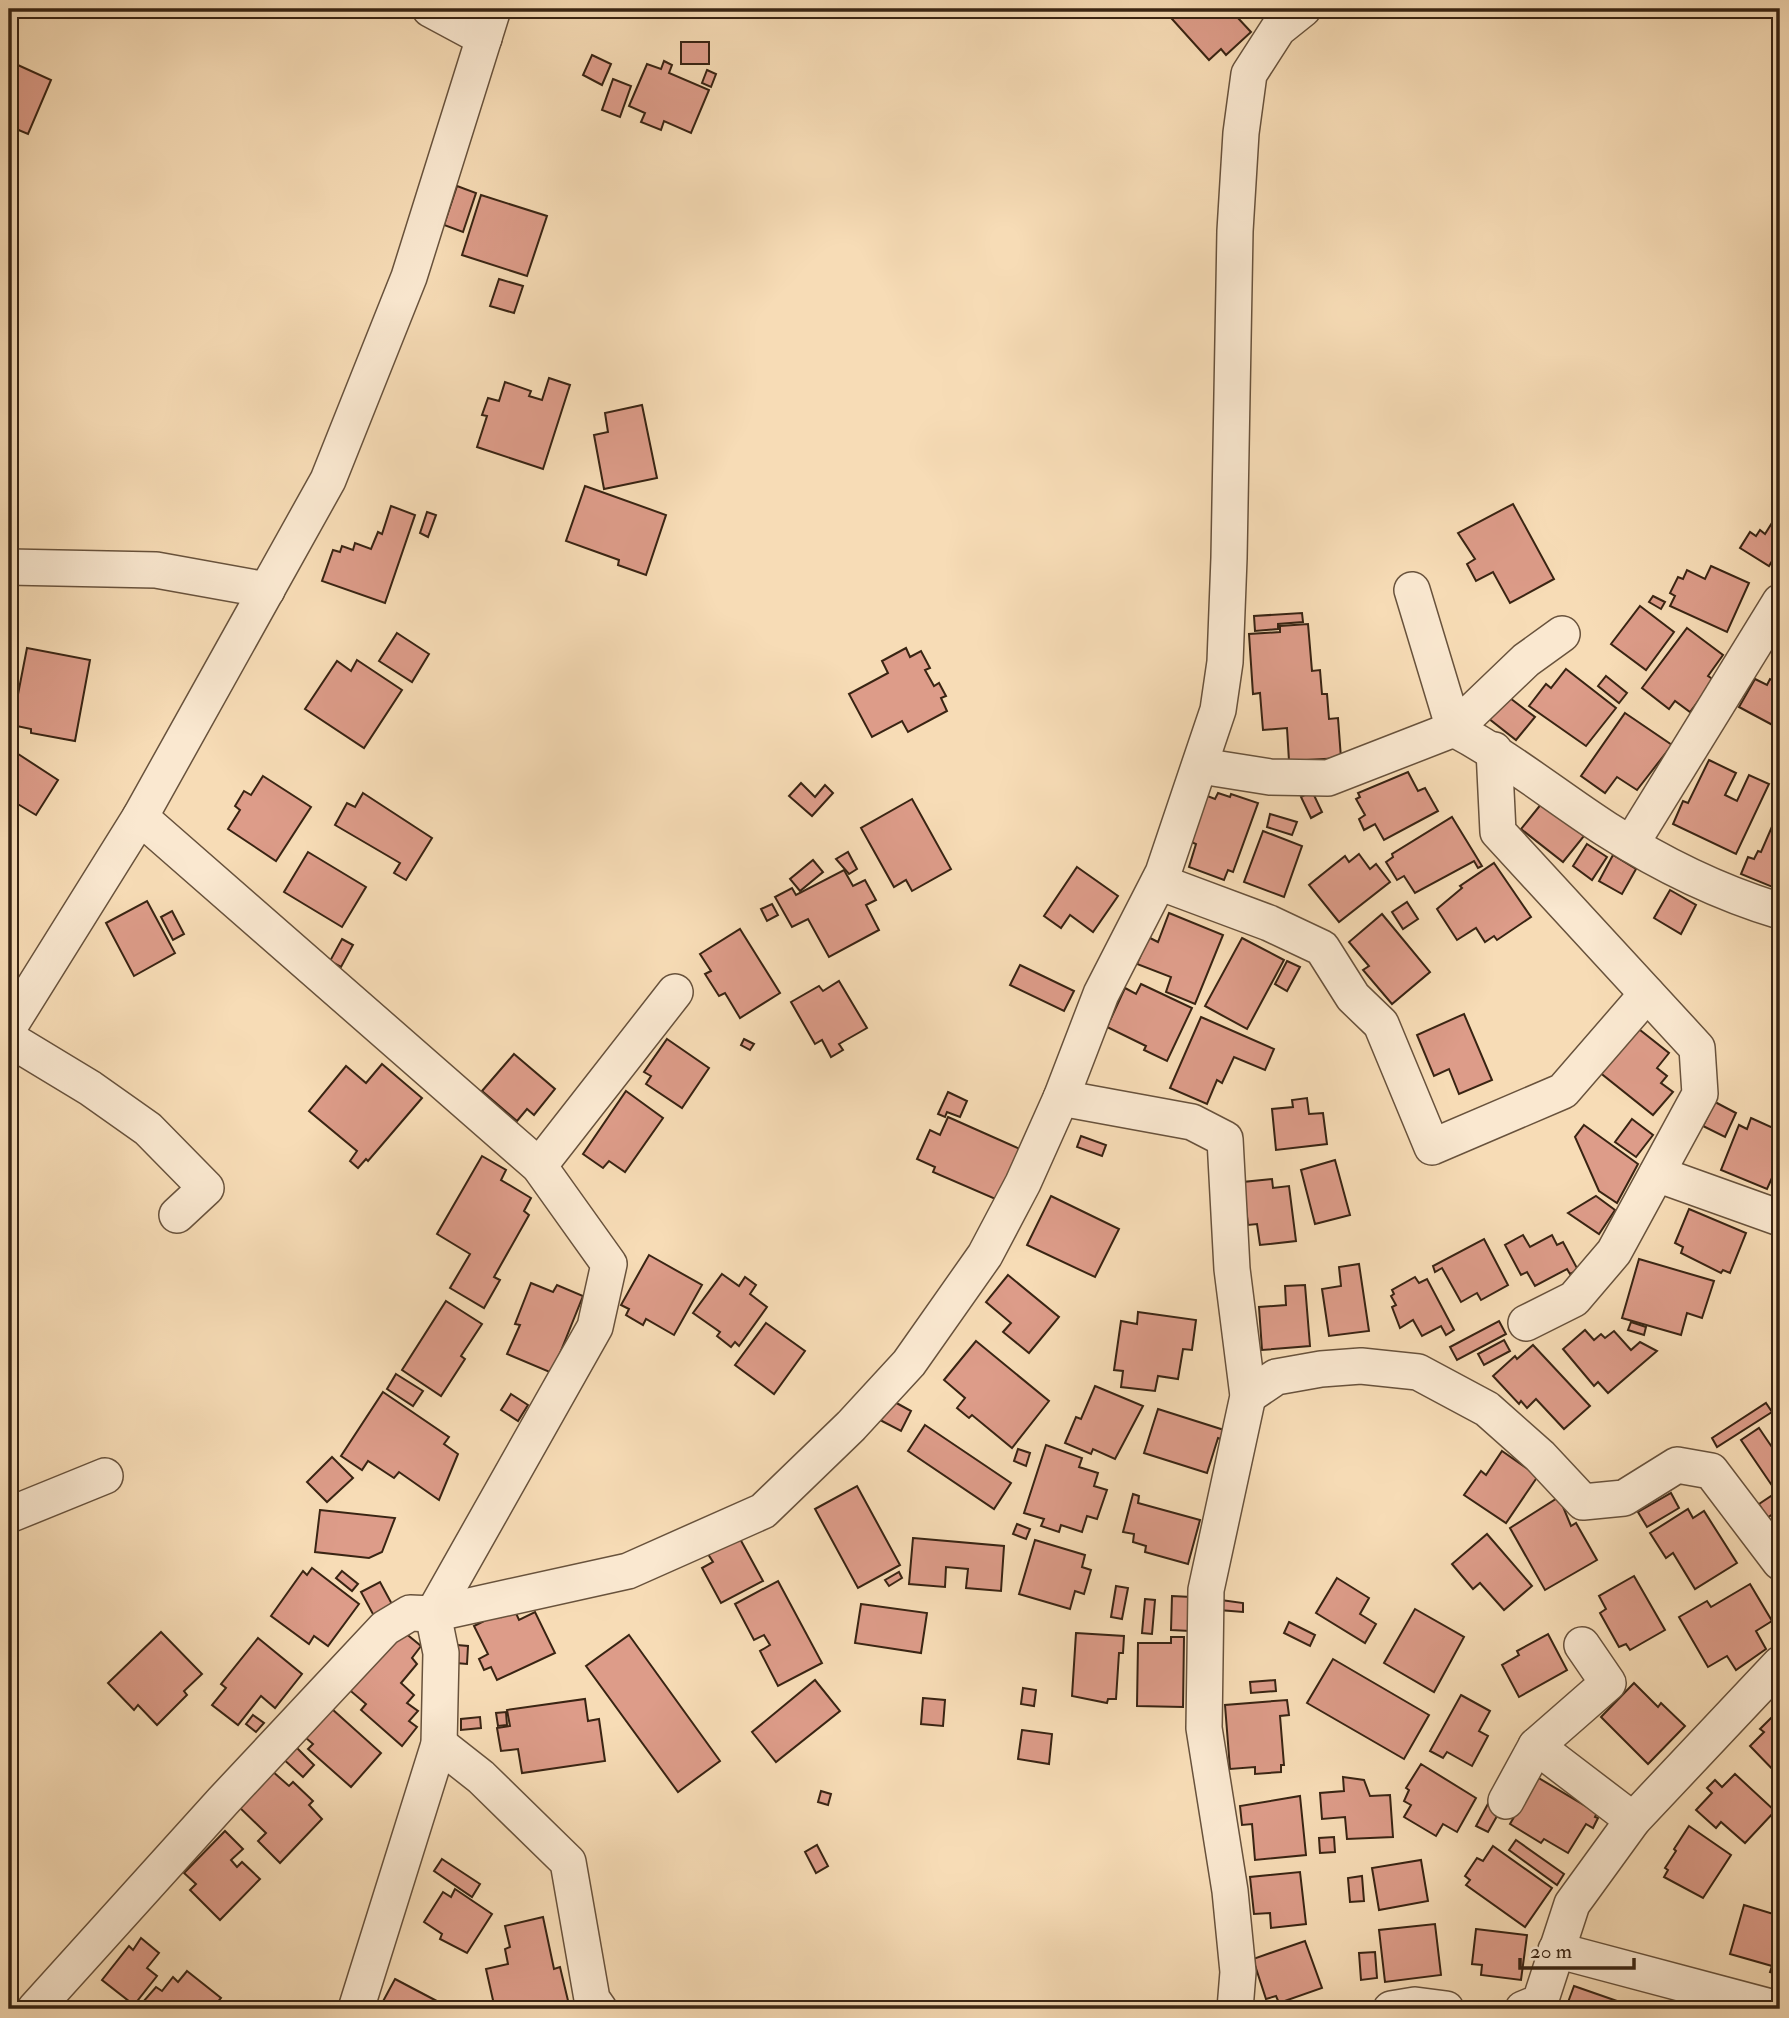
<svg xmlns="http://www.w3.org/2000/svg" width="1789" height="2018" font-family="'IM FELL Double Pica',serif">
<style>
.building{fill:#dd9c89;stroke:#392413;stroke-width:2}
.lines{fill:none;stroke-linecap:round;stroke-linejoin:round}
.street-casing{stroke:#68523c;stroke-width:38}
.street{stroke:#fae8d0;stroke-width:35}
</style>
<rect width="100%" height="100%" fill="#f7dcb6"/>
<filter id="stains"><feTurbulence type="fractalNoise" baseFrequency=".00286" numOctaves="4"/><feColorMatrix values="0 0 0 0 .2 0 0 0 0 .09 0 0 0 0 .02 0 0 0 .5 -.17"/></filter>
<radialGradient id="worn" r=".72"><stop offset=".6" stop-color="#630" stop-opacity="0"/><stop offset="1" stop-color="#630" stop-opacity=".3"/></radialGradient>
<g class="building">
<polygon points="1163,9 1237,9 1241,13 1237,17 1251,32 1226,55 1221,49 1209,60"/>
<rect x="681" y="42" width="28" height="22"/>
<polygon points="592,55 611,64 602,85 583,75"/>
<polygon points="9,61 51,80 28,134 9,126"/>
<polygon points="664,61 672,65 669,73 709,90 691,133 664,121 661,130 641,122 645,113 629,106 647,64 661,69"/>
<polygon points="707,70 716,74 711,87 702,83"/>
<polygon points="613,79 631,86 620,117 602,110"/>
<polygon points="457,186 476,193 463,232 444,225"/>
<polygon points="481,195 547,216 527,276 462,255"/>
<polygon points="499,279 523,286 514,313 490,306"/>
<polygon points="549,378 570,385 543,469 477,447 487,416 482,415 488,398 499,401 505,382 531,391 529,396 542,400"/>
<polygon points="642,405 657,478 604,489 594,435 608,432 605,413"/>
<polygon points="585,486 666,515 646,575 618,565 619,560 566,541"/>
<polygon points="1513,504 1554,579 1510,603 1493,572 1476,581 1467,564 1475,559 1458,533"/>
<polygon points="391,506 415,515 385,603 322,581 333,550 340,552 342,546 353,550 355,543 371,549 378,532 382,534"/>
<polygon points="1780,510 1780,555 1777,553 1769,566 1740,548 1750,532 1756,536 1760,530 1765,534"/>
<polygon points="427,512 436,515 428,537 420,533"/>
<polygon points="1711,566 1749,583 1727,632 1670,606 1675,596 1670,593 1678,577 1683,579 1687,570 1705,579"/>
<polygon points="1653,596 1665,602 1661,609 1649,602"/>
<polygon points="1640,606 1674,632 1646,670 1611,644"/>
<polygon points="1302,613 1303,622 1278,624 1278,629 1255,631 1254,616"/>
<polygon points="1308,624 1312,671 1320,670 1322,694 1327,694 1329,719 1338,718 1341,758 1289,761 1287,728 1263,730 1260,693 1253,694 1249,634 1280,632 1280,626"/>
<polygon points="1687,628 1723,655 1708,676 1714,680 1690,712 1675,701 1669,709 1642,688"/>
<polygon points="397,633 429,654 412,682 379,661"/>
<polygon points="27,648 90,660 75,741 31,733 31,729 12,725"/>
<polygon points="906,648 910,657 921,651 930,668 925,670 934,686 939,683 946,696 941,698 947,711 908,732 902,721 872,737 849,694 888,673 882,661"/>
<polygon points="357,660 402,690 364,748 305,709 337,661 351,671"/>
<polygon points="1566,669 1616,708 1586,746 1529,706 1546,684 1551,688"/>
<polygon points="1606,676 1627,693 1619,703 1598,686"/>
<polygon points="1755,679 1767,685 1770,679 1780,684 1780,729 1739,707"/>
<polygon points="1506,695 1535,717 1516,740 1488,718"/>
<polygon points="1625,713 1672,745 1637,790 1617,777 1605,793 1581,776"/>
<polygon points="9,748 58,780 36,815 16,803 14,806 9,803"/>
<polygon points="1709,760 1736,773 1725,795 1737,801 1749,775 1769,784 1736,854 1673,824 1683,801 1688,803"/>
<polygon points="1408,772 1418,791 1425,788 1438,811 1384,840 1375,824 1364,830 1359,819 1365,815 1356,799 1360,797 1358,793"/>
<polygon points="263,776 311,807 276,861 228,829 240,810 235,806 244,791 251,795"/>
<polygon points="801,783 815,797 825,785 833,793 812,816 789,796"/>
<polygon points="1312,791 1322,812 1311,818 1301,797"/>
<polygon points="363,793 432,838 406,880 394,873 400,863 335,825 347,803 355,807"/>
<polygon points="1218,793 1230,797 1231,794 1258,803 1233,872 1228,870 1224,880 1189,867 1196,844 1189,841 1205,795 1215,799"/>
<polygon points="912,799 951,869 912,891 906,880 894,887 861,828"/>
<polygon points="1542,803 1584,836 1563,862 1521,829"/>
<polygon points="1270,814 1297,822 1292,835 1267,827"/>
<polygon points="1452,817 1482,866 1478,868 1474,861 1415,893 1404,876 1397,880 1386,862 1393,857 1392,854"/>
<polygon points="1774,822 1780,824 1780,890 1741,874 1748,857 1754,859 1758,851 1761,852"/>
<polygon points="1263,831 1302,846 1284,897 1244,882"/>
<polygon points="1587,844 1607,857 1592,880 1573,866"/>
<polygon points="308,852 366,887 342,927 284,892"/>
<polygon points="848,852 857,869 849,874 836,859"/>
<polygon points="1359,854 1370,869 1376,864 1390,882 1339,922 1309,885 1345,856 1349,862"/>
<polygon points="1613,855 1636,869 1622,894 1599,881"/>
<polygon points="813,860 823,872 800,891 790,879"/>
<polygon points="1494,863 1531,917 1497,940 1494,936 1485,942 1476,928 1457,940 1437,909 1462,888 1460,886"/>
<polygon points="1077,867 1118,896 1093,932 1070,915 1061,928 1044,916"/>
<polygon points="844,870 853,886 865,880 876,900 866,905 879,930 829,957 808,919 792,927 775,897 792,888 796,895"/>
<polygon points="1670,890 1696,905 1681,934 1654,918"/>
<polygon points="147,901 175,953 134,976 106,923"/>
<polygon points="1407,902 1418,919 1403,929 1392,912"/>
<polygon points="772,904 778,915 767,921 761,909"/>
<polygon points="172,911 184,934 173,940 161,917"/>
<polygon points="1169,913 1223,935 1195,1004 1166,992 1171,977 1137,964 1148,937 1158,942"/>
<polygon points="1382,914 1430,972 1392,1004 1363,970 1369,966 1349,942"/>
<polygon points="740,929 780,993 740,1018 725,993 719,996 705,974 711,971 700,954"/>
<polygon points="1242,938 1284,960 1247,1029 1205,1006"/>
<polygon points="342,939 353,945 341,967 330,961"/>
<polygon points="1287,961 1300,967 1287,991 1275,984"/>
<polygon points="1020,965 1074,991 1064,1011 1010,985"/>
<polygon points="839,981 867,1028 839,1044 843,1050 831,1057 822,1040 815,1044 791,1002 819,986 823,991"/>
<polygon points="1141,984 1192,1008 1167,1061 1144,1050 1146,1046 1107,1027 1125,988 1136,994"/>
<polygon points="1464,1014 1492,1080 1459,1094 1449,1069 1434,1076 1417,1035"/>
<polygon points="1201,1017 1274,1049 1265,1070 1234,1057 1222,1083 1217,1080 1207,1104 1170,1088"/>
<polygon points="1635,1026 1669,1053 1657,1068 1667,1076 1661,1083 1673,1092 1653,1115 1598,1071"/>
<polygon points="667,1039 709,1068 682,1108 646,1084 651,1076 644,1072"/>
<polygon points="744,1039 754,1044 750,1050 741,1045"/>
<polygon points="514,1054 555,1089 534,1115 527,1109 517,1121 482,1091"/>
<polygon points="382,1064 422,1098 368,1161 366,1159 358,1168 350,1161 357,1151 309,1111 346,1066 366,1083"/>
<polygon points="626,1091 663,1118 625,1172 609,1161 603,1168 583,1154"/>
<polygon points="948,1092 967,1101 960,1117 947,1112 945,1117 938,1114"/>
<polygon points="1307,1098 1309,1114 1323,1113 1327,1144 1276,1150 1272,1109 1293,1107 1292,1100"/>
<polygon points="1715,1102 1736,1113 1725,1137 1703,1126"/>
<polygon points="948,1117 1022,1150 1000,1201 933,1172 935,1167 917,1159 930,1130 940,1135"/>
<polygon points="1751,1118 1780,1131 1780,1160 1767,1189 1721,1170 1739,1125 1747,1129"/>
<polygon points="1632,1119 1653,1135 1636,1157 1615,1142"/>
<polygon points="1584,1125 1638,1164 1617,1203 1599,1191 1575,1137"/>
<polygon points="1081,1136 1106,1145 1102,1156 1077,1147"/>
<polygon points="482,1156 506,1170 501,1180 531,1198 524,1211 529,1215 494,1277 500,1280 484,1308 450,1288 470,1254 437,1234"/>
<polygon points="1335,1160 1350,1215 1315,1224 1301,1170"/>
<polygon points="1272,1179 1273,1188 1289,1186 1296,1241 1260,1245 1257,1224 1248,1225 1243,1182"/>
<polygon points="1051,1196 1119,1229 1095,1277 1027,1245"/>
<polygon points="1596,1196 1615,1210 1599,1234 1568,1213"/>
<polygon points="1689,1209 1746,1233 1730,1273 1723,1270 1721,1273 1681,1253 1683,1247 1675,1243"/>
<polygon points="1523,1235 1530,1247 1552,1235 1557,1245 1563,1242 1578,1270 1570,1274 1567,1269 1535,1286 1527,1272 1521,1275 1505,1245"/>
<polygon points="1484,1239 1508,1285 1481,1300 1477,1293 1461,1302 1442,1268 1435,1272 1433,1266"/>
<polygon points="649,1255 702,1285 674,1335 646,1319 643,1325 626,1315 629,1309 621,1305"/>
<polygon points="1639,1259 1714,1281 1702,1318 1687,1313 1681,1335 1622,1318"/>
<polygon points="1359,1264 1369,1331 1329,1336 1322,1289 1341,1286 1339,1267"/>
<polygon points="722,1274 739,1286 745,1277 756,1285 750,1294 767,1307 739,1346 735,1342 731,1347 717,1336 720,1332 693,1313"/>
<polygon points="1008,1275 1059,1317 1029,1353 1003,1332 1011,1323 986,1302"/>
<polygon points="1415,1277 1419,1283 1427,1279 1454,1330 1446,1335 1441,1326 1422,1336 1413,1320 1400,1328 1392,1307 1396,1305 1391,1296 1394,1294 1392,1290"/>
<polygon points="531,1283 553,1292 557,1285 583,1296 552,1373 507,1354 520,1325 515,1324"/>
<polygon points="1305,1285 1310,1346 1262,1350 1259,1307 1286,1305 1285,1286"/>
<polygon points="446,1301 482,1324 461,1356 465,1359 441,1396 402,1370"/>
<polygon points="1138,1312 1196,1320 1192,1350 1183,1349 1178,1379 1158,1376 1155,1391 1121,1387 1123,1371 1114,1370 1121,1321 1137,1324"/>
<polygon points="1499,1321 1506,1334 1457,1360 1450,1347"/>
<polygon points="1631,1322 1646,1327 1644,1335 1628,1330"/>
<polygon points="766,1323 805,1351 774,1394 735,1365"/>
<polygon points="1585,1330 1594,1340 1601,1334 1605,1338 1614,1331 1631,1350 1640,1342 1657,1351 1608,1393 1598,1382 1594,1386 1563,1349"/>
<polygon points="1504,1340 1510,1351 1484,1365 1478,1354"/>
<polygon points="976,1341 1049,1401 1012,1448 972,1415 969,1418 957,1408 965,1398 944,1380"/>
<polygon points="1533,1345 1590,1406 1564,1429 1536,1399 1527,1408 1521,1401 1519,1404 1493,1376 1515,1356 1517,1359"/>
<polygon points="396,1374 423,1391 413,1406 387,1389"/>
<polygon points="1095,1386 1143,1406 1115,1459 1093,1449 1091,1454 1065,1443 1076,1417 1081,1419"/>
<polygon points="383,1392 449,1437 444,1444 458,1454 439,1500 399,1472 394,1478 368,1461 362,1470 341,1456"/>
<polygon points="511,1394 528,1405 518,1421 501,1410"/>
<polygon points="891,1400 911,1411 901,1431 880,1420"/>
<polygon points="1766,1403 1772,1412 1717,1447 1712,1438"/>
<polygon points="1158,1409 1224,1430 1221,1439 1218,1438 1207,1473 1144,1453"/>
<polygon points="925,1425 1011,1483 994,1509 908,1451"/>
<polygon points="1759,1428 1780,1459 1780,1487 1775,1490 1741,1440"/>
<polygon points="1046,1445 1082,1458 1079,1467 1098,1473 1094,1486 1107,1490 1097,1519 1087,1516 1082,1532 1061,1525 1059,1532 1041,1526 1044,1519 1024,1513"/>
<polygon points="1018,1449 1030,1453 1026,1466 1014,1461"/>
<polygon points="1502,1451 1538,1476 1506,1523 1464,1495 1481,1471 1486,1475"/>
<polygon points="332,1457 353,1478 327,1502 307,1482"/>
<polygon points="857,1486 900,1565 858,1588 815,1509"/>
<polygon points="1780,1490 1780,1509 1767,1518 1759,1504"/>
<polygon points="1671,1493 1679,1508 1647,1527 1638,1512"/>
<polygon points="1133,1494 1139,1496 1138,1503 1200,1520 1188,1564 1145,1552 1146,1546 1133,1542 1134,1534 1123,1532"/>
<polygon points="1559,1497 1571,1526 1576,1523 1597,1560 1545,1590 1510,1528"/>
<polygon points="1688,1509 1693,1518 1704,1511 1737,1563 1695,1589 1673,1553 1666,1558 1650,1533"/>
<polygon points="320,1510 395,1518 382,1552 369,1558 315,1552"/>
<polygon points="1017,1524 1030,1529 1026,1539 1013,1534"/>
<polygon points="1487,1534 1532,1586 1504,1610 1480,1583 1473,1589 1452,1564"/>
<polygon points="739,1537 763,1581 721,1603 702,1568 713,1562 708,1554"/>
<polygon points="913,1538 1004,1546 1001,1591 966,1588 968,1569 946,1567 945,1587 909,1584"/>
<polygon points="1035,1540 1085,1555 1082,1567 1091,1570 1084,1594 1075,1591 1070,1609 1019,1594"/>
<polygon points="312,1568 359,1604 328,1646 314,1636 309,1644 271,1616 303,1571 307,1575"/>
<polygon points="342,1571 358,1584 352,1591 336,1578"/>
<polygon points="899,1572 902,1578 889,1586 885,1580"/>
<polygon points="1634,1576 1665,1630 1630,1650 1626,1644 1619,1647 1600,1613 1606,1609 1599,1596"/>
<polygon points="1337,1578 1369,1598 1360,1614 1376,1624 1365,1643 1316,1613"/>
<polygon points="778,1581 822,1663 778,1686 760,1651 770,1645 764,1635 754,1640 735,1604"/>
<polygon points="380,1582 393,1606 374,1616 361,1592"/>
<polygon points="1750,1584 1772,1621 1756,1631 1766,1649 1736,1670 1727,1656 1708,1667 1679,1617 1707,1601 1711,1607"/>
<polygon points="1116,1586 1128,1588 1122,1619 1111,1617"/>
<polygon points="1172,1596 1191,1597 1190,1631 1171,1630"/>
<polygon points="1145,1599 1155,1600 1152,1634 1142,1633"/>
<polygon points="1221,1600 1243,1603 1243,1612 1219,1610"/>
<polygon points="861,1604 927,1613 921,1653 855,1643"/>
<polygon points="1415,1609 1464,1637 1434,1692 1384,1663"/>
<polygon points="515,1611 519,1620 535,1612 555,1653 497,1680 491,1667 484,1670 479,1659 488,1654 474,1626 500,1613 502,1617"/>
<polygon points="1289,1622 1315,1635 1310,1646 1284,1633"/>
<polygon points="161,1632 202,1674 184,1691 187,1695 157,1725 138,1705 134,1710 108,1683"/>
<polygon points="404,1632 421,1646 412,1658 417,1664 401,1683 414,1695 407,1703 418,1711 409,1721 417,1727 402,1746 361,1710 366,1704 346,1687 377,1652 383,1656"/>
<polygon points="1076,1633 1124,1636 1123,1653 1119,1653 1116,1699 1108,1699 1107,1703 1072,1696"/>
<polygon points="1548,1634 1567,1670 1519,1697 1502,1665 1519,1655 1517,1651"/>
<polygon points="629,1635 720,1761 678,1792 586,1666"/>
<polygon points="1171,1637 1184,1637 1183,1707 1137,1706 1138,1643 1171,1643"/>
<polygon points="258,1638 302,1674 275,1708 261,1696 238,1725 212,1705 226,1688 221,1684"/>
<polygon points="457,1645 468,1646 467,1664 456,1663"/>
<polygon points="1333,1659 1429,1715 1404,1759 1307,1703"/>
<polygon points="815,1680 840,1711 776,1762 752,1732"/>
<polygon points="1275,1680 1276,1691 1251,1693 1250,1682"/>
<polygon points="1634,1683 1658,1707 1661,1703 1685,1726 1648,1764 1601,1717"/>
<polygon points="1023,1688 1036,1690 1034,1706 1021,1704"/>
<polygon points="1461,1695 1490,1711 1479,1731 1488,1736 1472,1766 1447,1752 1443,1758 1430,1751"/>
<polygon points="923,1698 945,1700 943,1726 921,1724"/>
<polygon points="585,1699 588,1721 599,1719 605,1761 522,1773 518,1749 501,1751 497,1728 510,1726 507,1710"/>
<polygon points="1287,1700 1289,1715 1280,1716 1284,1765 1281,1765 1281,1772 1255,1774 1255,1767 1230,1769 1225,1705"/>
<polygon points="332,1709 381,1753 351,1787 308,1749 313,1744 306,1738"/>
<polygon points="506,1712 507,1725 498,1726 496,1713"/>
<polygon points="253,1715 264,1723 256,1732 246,1724"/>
<polygon points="1780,1716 1780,1777 1750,1746 1764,1732 1760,1729 1771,1718 1774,1722"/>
<polygon points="480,1717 481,1728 461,1730 461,1719"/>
<polygon points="1022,1730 1052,1734 1049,1764 1018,1759"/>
<polygon points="293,1744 314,1765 303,1777 281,1757"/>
<polygon points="1421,1764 1476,1798 1457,1832 1443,1824 1436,1836 1404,1817 1411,1805 1404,1801 1409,1790 1406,1788"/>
<polygon points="271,1770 289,1786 293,1782 313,1801 309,1805 322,1819 280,1863 258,1841 266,1833 237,1805"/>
<polygon points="1735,1774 1775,1811 1745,1843 1721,1822 1716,1828 1696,1810 1712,1793 1707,1788 1715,1780 1722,1787"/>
<polygon points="1343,1777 1364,1780 1370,1796 1390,1795 1393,1837 1347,1839 1345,1817 1322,1819 1320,1793 1344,1791"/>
<polygon points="1537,1777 1597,1813 1595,1817 1598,1818 1593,1828 1586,1824 1568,1853 1544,1839 1541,1843 1510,1824"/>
<polygon points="821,1791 831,1794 828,1805 818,1802"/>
<polygon points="1300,1796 1306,1855 1255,1860 1252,1824 1242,1825 1240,1806"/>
<polygon points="1489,1802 1501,1809 1488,1832 1476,1826"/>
<polygon points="1689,1826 1731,1855 1703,1898 1664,1877 1668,1870 1665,1868 1676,1851 1674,1849"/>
<polygon points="225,1831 243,1849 231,1860 237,1867 242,1862 260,1879 220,1920 190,1890 196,1884 184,1873"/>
<polygon points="1334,1837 1335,1852 1320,1853 1319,1838"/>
<polygon points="1516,1840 1564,1874 1557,1885 1509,1850"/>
<polygon points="817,1845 828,1866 816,1873 805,1852"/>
<polygon points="1493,1846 1552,1888 1525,1927 1466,1885 1470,1880 1465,1876 1477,1858 1483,1861"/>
<polygon points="442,1859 480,1884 472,1897 434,1871"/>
<polygon points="1421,1860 1428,1901 1379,1910 1372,1868"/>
<polygon points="1300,1872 1306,1924 1271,1928 1270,1913 1254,1914 1250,1877"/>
<polygon points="1362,1876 1364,1901 1350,1902 1348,1878"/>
<polygon points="455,1889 492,1914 467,1953 440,1939 442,1934 424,1922 443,1892 451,1897"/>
<polygon points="1744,1905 1780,1916 1780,1975 1770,1972 1772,1966 1730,1954"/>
<polygon points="543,1917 554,1969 560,1967 570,2009 520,2009 519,2005 495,2009 486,1969 508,1964 505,1949 510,1947 505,1926"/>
<polygon points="1435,1924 1441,1975 1385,1982 1379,1930"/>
<polygon points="1476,1929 1527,1935 1521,1980 1481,1975 1482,1965 1472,1964"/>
<polygon points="141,1938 159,1953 147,1968 157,1976 134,2005 102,1980 129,1946 133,1950"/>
<polygon points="1305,1941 1322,1988 1279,2003 1276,1996 1266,1999 1253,1959"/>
<polygon points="1375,1952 1377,1978 1361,1980 1359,1953"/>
<polygon points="187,1971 221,1998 212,2009 150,2009 142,2003 156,1987 162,1991 173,1977 178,1982"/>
<polygon points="395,1979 452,2009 390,2009 381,2005"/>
<polygon points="1574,1986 1640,2009 1580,2009 1567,2005"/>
</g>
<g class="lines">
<defs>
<g id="street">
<polyline points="430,9 484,38"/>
<polyline points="9,567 156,570 267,590"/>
<polyline points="1412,590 1454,729 1526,660 1562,634"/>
<polyline points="1494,750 1498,832 1697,1048 1700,1094 1614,1252 1574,1299 1526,1323"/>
<path d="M1201,766L1270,777L1328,778L1454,729C1509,758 1555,796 1606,829C1659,863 1720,893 1780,911"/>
<polyline points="140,817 539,1166 609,1264 595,1327 433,1614 441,1653 439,1744 356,2009"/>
<polyline points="1631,844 1780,602"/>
<polyline points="1159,882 1269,923 1322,948 1353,997 1381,1024 1432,1147 1563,1091 1647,994"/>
<polyline points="9,1027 140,817 328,480 409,277 493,9"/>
<polyline points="9,1039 90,1088 148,1129 206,1188 177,1215"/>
<polyline points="1061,1098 1192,1122 1225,1139 1232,1269 1248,1396 1206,1590 1204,1728 1230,1891 1238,1972 1235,2009"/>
<polyline points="539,1166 675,992"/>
<polyline points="1657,1174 1780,1218"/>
<polyline points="1248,1396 1276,1377 1321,1369 1361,1366 1418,1372 1487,1409 1540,1456 1583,1502 1624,1498 1677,1465 1711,1471 1780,1562"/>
<polyline points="9,1515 105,1476"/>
<polyline points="439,1744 481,1777 568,1862 592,1999 599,2009"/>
<polyline points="1536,1746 1633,1820"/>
<polyline points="1506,1801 1536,1746 1608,1683 1582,1645"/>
<polyline points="1556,1950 1778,2009"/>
<polyline points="35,2009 223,1801 385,1628 410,1613 433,1614 628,1571 763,1511 851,1426 909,1363 985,1255 1023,1183 1061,1098 1101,994 1163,873 1218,710 1225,662 1229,558 1235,231 1241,133 1249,74 1278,29 1303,9"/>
<polyline points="1391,2009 1415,2005 1446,2009"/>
<polyline points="1523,2009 1540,2002 1572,1904 1633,1820 1780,1664"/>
</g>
</defs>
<use href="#street" class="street-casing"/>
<use href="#street" class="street"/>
</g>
<rect width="1789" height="2018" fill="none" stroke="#f7dcb6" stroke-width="35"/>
<rect x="10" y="10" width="1768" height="1997" fill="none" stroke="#392413" stroke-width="3.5"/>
<rect x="18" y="18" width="1754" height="1983" fill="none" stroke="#392413" stroke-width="2"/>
<path d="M1520 1958v10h114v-10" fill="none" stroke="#392413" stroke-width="3.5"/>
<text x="1530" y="1958" font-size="21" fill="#392413" stroke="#fae8d0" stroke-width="5" paint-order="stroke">20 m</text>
<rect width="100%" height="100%" filter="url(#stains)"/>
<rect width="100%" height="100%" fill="url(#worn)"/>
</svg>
